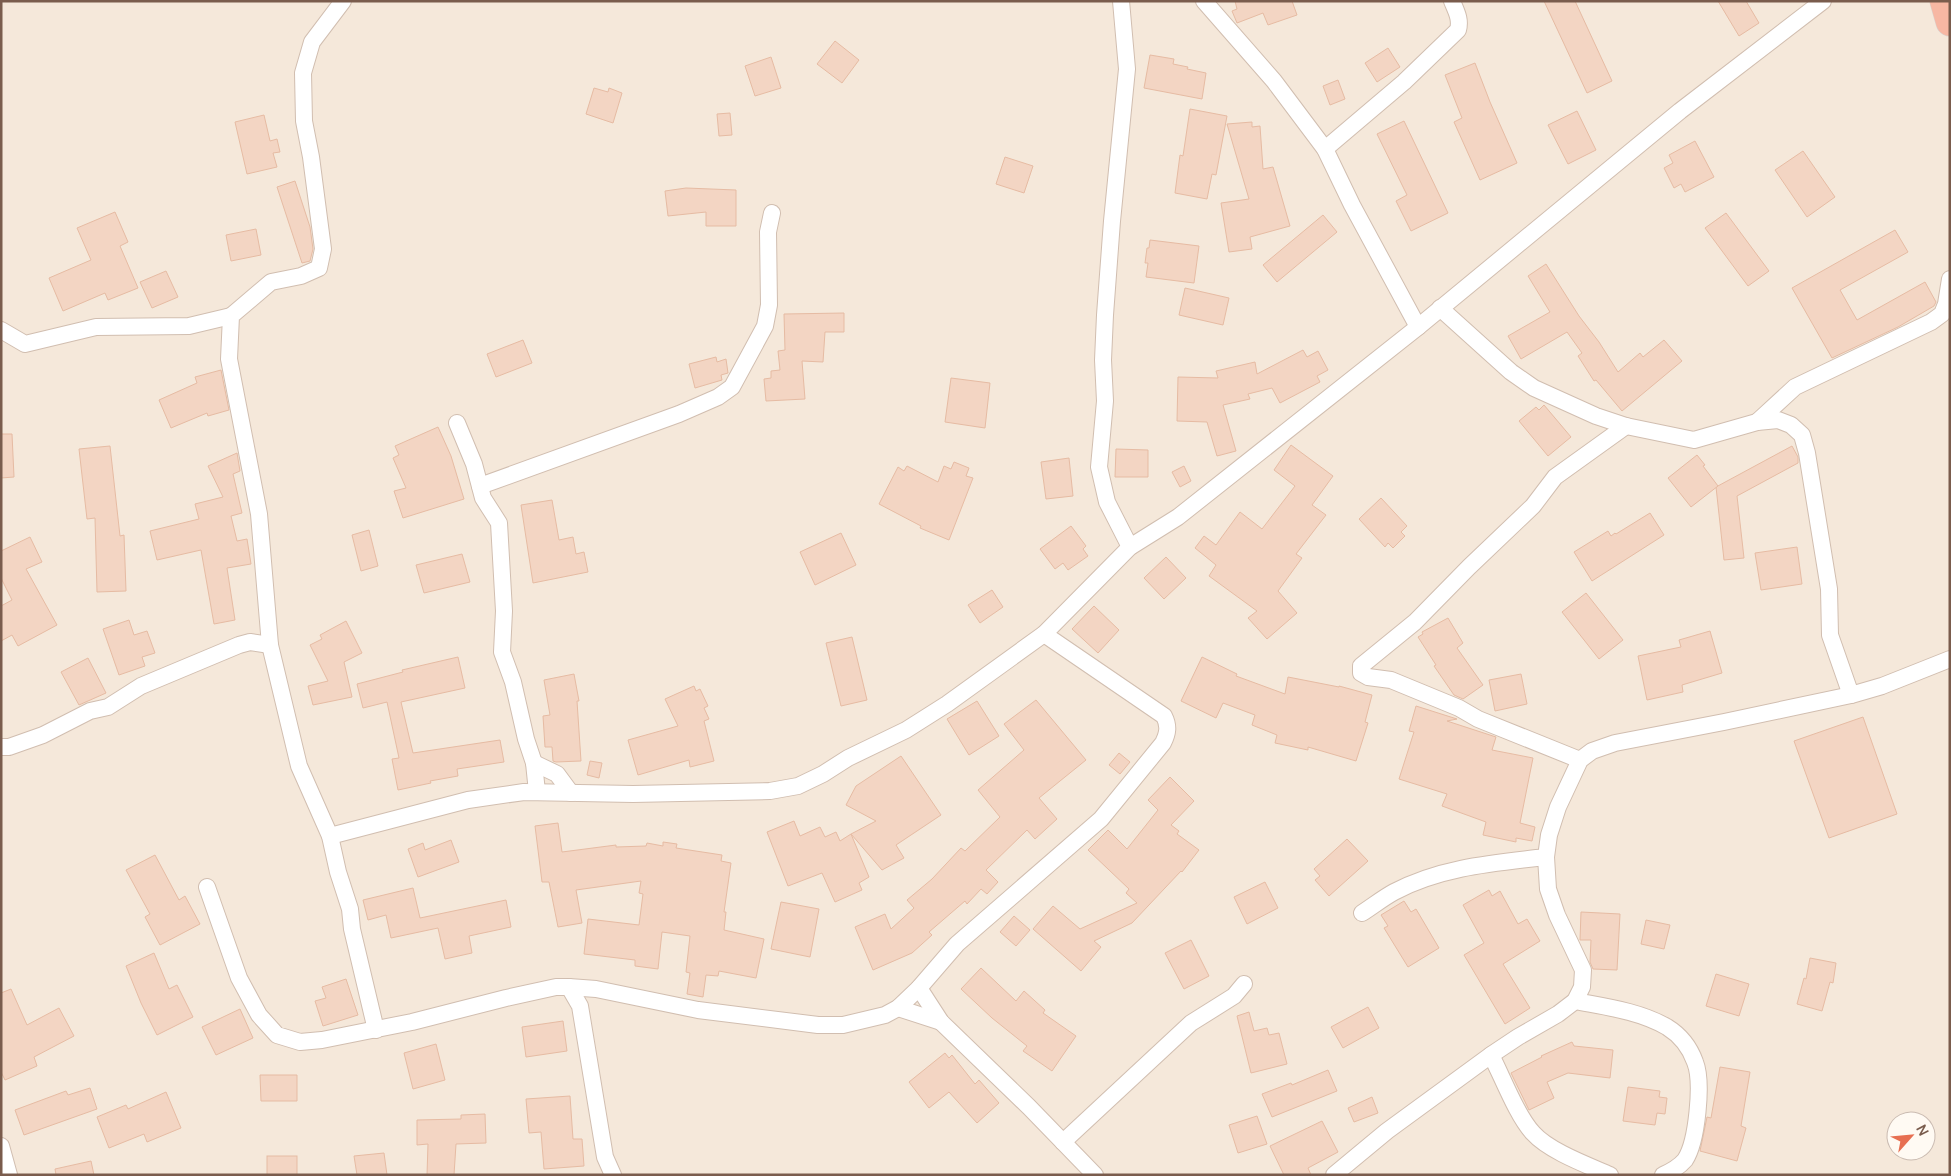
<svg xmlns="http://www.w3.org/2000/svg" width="1951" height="1176" font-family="Manrope,sans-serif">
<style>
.residential{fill:#f5e8da;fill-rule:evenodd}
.building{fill:#f3d5c3;stroke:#e6bba3}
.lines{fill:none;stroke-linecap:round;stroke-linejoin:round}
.street-casing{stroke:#d1beb0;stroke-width:18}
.highway-casing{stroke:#dad1cd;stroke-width:29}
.street{stroke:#fff;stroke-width:16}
.highway{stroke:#f7b7a3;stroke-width:28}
</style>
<rect width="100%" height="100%" fill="#fdf6ec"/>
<path class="residential" d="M1,1H1950V1175H1ZM1896,1121H1926V1151H1896Z"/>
<g class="building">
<polygon points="1235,1 1292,1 1297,15 1268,25 1263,13 1237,23 1232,11 1237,9"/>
<polygon points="1544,1 1575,1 1612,81 1587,93"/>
<polygon points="1718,1 1746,1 1759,23 1739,36"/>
<polygon points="835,41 859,60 842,83 817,64"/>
<polygon points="1388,48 1400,67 1377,82 1365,63"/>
<polygon points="1150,55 1174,59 1173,64 1188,67 1187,69 1206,73 1202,99 1144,88"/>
<polygon points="771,57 781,88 755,96 745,66"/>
<polygon points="1475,63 1490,102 1517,163 1480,180 1454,122 1462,118 1445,75"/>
<polygon points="1338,80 1345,99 1330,105 1323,86"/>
<polygon points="594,88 608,92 609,88 622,93 613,123 586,114"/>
<polygon points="1190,109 1227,116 1216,175 1212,174 1207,199 1175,193 1180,155 1183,156"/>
<polygon points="1577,111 1596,150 1568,164 1548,125"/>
<polygon points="730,113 732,135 719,136 717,114"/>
<polygon points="264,115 270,141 277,139 280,152 273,153 277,167 247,174 235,122"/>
<polygon points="1404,121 1448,213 1411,231 1396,201 1407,195 1377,134"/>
<polygon points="1252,122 1252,127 1260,126 1263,169 1273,167 1290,226 1250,237 1252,249 1229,252 1221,203 1249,199 1227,124"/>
<polygon points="1695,141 1714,177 1685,192 1681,184 1674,188 1664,168 1673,163 1669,155"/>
<polygon points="1803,151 1835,197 1807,217 1775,170"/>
<polygon points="1005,157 1033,166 1024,193 996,184"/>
<polygon points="295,181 310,227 313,249 310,261 302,263 277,187"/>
<polygon points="686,188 736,190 736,226 706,226 706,212 668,216 665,191"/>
<polygon points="115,212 128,242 120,246 138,288 108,300 105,293 63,311 49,278 91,260 77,228"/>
<polygon points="1726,213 1769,271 1748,286 1705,228"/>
<polygon points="1323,215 1337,232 1277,282 1263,265"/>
<polygon points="256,229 261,255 231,261 226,235"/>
<polygon points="1895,230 1908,252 1840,290 1857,320 1925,282 1936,302 1934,306 1898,327 1832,358 1792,288"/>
<polygon points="1150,240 1199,246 1194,283 1146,277 1148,263 1145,263 1147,248 1149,248"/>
<polygon points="1546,264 1579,316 1599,342 1618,372 1640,353 1643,357 1664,340 1682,361 1622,411 1596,380 1594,381 1578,356 1582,353 1567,332 1521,359 1508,336 1550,312 1528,276"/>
<polygon points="166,271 178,297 152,308 140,282"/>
<polygon points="1185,288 1229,298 1223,325 1179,315"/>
<polygon points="844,313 844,332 825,332 823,362 802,361 805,399 766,401 764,379 771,378 771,371 780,370 778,351 785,350 784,314"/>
<polygon points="523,340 532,363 496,377 487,354"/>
<polygon points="1303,350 1307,357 1318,351 1328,370 1317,376 1320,382 1280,403 1272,388 1248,394 1250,399 1223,405 1236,451 1217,456 1207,422 1177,421 1178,377 1218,378 1216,371 1255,362 1257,374"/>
<polygon points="716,357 717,362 726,359 728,373 721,375 722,380 695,388 689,364"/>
<polygon points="221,370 229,410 208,416 207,413 171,428 159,400 197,383 195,377"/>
<polygon points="951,378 990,383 985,428 945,422"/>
<polygon points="1544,405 1571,437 1548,456 1519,421 1536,407 1539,410"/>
<polygon points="438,427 451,456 464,499 403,518 394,491 406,488 393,458 399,455 395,446"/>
<polygon points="1,434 12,434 14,477 1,478"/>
<polygon points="1291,445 1333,476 1312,505 1326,515 1296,554 1302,558 1278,591 1297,613 1267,639 1248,618 1257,611 1209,576 1216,565 1195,548 1204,536 1216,545 1240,512 1262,529 1295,486 1274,470"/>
<polygon points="110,446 120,536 124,535 126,591 97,592 95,518 87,519 79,449"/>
<polygon points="1792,446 1798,457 1798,463 1737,496 1744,558 1724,560 1716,487"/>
<polygon points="1116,449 1148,450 1148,477 1115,477"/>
<polygon points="237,453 240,471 233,474 242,513 231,516 237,541 247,539 251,564 227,568 235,620 214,624 201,550 157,560 150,531 199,519 195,504 223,497 208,466"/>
<polygon points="1697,455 1705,465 1703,466 1718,486 1691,507 1668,478"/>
<polygon points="1069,458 1073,496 1046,499 1041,462"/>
<polygon points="954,462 969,468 966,476 973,478 949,540 920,528 921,526 879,504 898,467 904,471 907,466 938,482 944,466 951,469"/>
<polygon points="1184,466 1191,481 1180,487 1172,472"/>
<polygon points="1381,498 1407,526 1401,532 1405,536 1393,548 1388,543 1385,547 1359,519"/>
<polygon points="552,500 559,540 573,537 576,554 584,552 588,572 533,583 521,505"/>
<polygon points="1650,513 1664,535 1592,581 1574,552 1608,531 1611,536 1615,533 1616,534"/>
<polygon points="1071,526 1086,546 1083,549 1088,556 1068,570 1063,563 1055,569 1040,549"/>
<polygon points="369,530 378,566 361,571 352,535"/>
<polygon points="841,533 856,565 815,585 800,552"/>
<polygon points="30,537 42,562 26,569 57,625 18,646 12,635 1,641 1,606 12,600 1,578 1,551"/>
<polygon points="1797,547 1802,584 1761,590 1755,553"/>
<polygon points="462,554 470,582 424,593 416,565"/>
<polygon points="1166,557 1186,578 1164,599 1144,578"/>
<polygon points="992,590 1003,607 980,623 968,605"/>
<polygon points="1586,593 1623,640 1599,659 1562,612"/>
<polygon points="1094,606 1119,630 1098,653 1072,629"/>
<polygon points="1448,618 1463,643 1457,648 1483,685 1463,699 1454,695 1434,666 1436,665 1418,637 1423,634 1422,632"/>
<polygon points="129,620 134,635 147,631 155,653 142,657 145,666 119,675 103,629"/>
<polygon points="346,621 362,653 344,662 352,697 313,705 308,686 328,681 310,645 322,639 320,635"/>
<polygon points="1710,631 1722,673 1682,685 1683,692 1647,700 1638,656 1681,647 1679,640"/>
<polygon points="852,637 867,700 841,706 826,643"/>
<polygon points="458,657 465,688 401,702 413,753 500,740 504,762 457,769 458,776 430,781 431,783 398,790 392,759 399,758 387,702 363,708 357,684 403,672 402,670"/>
<polygon points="1202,657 1237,674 1236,676 1285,694 1288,677 1339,687 1339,686 1372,695 1365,722 1368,723 1356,761 1308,747 1308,750 1275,743 1277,735 1252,725 1255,715 1223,703 1216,718 1181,701"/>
<polygon points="88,658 106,693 79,705 61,672"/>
<polygon points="574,674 579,701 577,701 581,761 556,762 553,761 552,747 545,747 543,716 550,715 544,680"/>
<polygon points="1521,674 1527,704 1495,711 1489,680"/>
<polygon points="694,686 696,691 700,689 708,706 704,708 709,719 704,721 714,761 690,767 689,760 638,775 628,740 678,726 665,699"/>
<polygon points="1036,700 1086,760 1039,798 1057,819 1035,839 1027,830 986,870 998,882 987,894 981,889 967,904 965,901 929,932 932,935 912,953 873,970 855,927 885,914 891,929 914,908 907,900 932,879 961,848 965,851 1000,817 978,790 1024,750 1004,724"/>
<polygon points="977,701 999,736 969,755 947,719"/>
<polygon points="1416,706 1457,719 1447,721 1496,737 1492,750 1533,758 1520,823 1535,827 1532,841 1516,838 1516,842 1483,835 1486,822 1442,806 1447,794 1399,779 1414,732 1409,731"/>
<polygon points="1863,717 1897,814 1829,838 1794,741"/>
<polygon points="1119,753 1130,762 1120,774 1109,765"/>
<polygon points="901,756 941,815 896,845 904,858 882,870 851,834 876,821 846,805 856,786"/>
<polygon points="590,761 602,763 599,778 587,775"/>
<polygon points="1170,777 1194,801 1171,825 1179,831 1177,834 1199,850 1182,872 1181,871 1132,923 1094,941 1101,947 1081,971 1033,929 1053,906 1080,929 1137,903 1126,893 1129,889 1088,850 1108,830 1127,849 1158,810 1148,800"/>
<polygon points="794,821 800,836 820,827 825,837 836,832 840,841 851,834 869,877 859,883 862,890 835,902 822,873 788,886 767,832"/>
<polygon points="558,823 562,852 616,845 616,847 646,846 647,843 663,846 663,842 677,844 676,848 722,855 721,861 731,863 724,912 726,912 724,930 764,939 756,978 719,971 718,976 706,975 703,997 687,994 690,973 686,972 690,936 662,932 658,969 635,966 635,960 584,954 588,919 639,925 643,894 639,893 641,881 576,890 582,923 558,927 549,882 542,882 535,826"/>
<polygon points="1347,839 1368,861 1329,896 1315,880 1320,876 1314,869"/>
<polygon points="451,840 459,862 418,877 408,849 423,843 425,850"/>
<polygon points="155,855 179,900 185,896 200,924 160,945 145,917 150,914 126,870"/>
<polygon points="1265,882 1278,908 1247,924 1234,897"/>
<polygon points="413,888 420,918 506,900 511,927 469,936 472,953 445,959 438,928 391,938 386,915 368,920 363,900"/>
<polygon points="1489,890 1492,896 1500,891 1518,924 1527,919 1540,941 1503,964 1530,1008 1505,1024 1464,955 1484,943 1463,905"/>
<polygon points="1404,901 1411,912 1416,909 1439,948 1408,967 1384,928 1388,926 1381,915"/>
<polygon points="781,902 819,909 810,957 771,949"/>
<polygon points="1581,912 1620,914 1617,970 1593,969 1590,962 1591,940 1580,940"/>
<polygon points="1014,916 1030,930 1016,946 1000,932"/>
<polygon points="1646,920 1670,925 1664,949 1641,944"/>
<polygon points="1191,940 1209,976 1184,989 1165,953"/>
<polygon points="154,953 169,989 177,985 193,1017 157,1035 141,1003 126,966"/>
<polygon points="1810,958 1836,963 1833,983 1830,982 1822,1011 1797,1004 1804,978 1806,979"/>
<polygon points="981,968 1016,1001 1024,991 1045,1010 1043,1013 1076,1036 1052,1071 1023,1051 1027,1046 992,1018 961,989"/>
<polygon points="1716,974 1749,984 1739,1016 1706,1006"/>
<polygon points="346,979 358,1015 323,1026 315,1001 326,998 322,987"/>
<polygon points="11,989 27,1025 59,1008 74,1036 34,1057 37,1066 5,1080 1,1072 1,993"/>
<polygon points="1368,1007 1379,1028 1343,1048 1331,1027"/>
<polygon points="240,1009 253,1038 216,1055 202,1027"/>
<polygon points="1249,1012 1254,1031 1267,1028 1269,1035 1279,1033 1287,1064 1251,1073 1237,1016"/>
<polygon points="563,1021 567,1051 526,1057 522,1027"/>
<polygon points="1572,1042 1574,1046 1613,1050 1610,1078 1568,1073 1547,1082 1554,1098 1529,1110 1511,1073 1542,1057 1541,1056"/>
<polygon points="436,1044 445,1080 413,1089 404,1053"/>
<polygon points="945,1053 949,1058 952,1055 975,1084 979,1080 999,1103 977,1123 949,1092 929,1108 909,1082"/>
<polygon points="1720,1067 1750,1072 1741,1126 1746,1128 1737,1161 1700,1151 1707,1117 1711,1118"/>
<polygon points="1328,1070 1337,1091 1272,1117 1262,1094 1291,1083 1292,1085"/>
<polygon points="260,1075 297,1075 297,1101 261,1101"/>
<polygon points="1628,1087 1660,1091 1659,1097 1667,1098 1665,1114 1657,1113 1655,1125 1623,1121"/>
<polygon points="90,1088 97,1109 24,1135 15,1110 66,1091 68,1095"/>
<polygon points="166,1092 181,1128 147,1142 144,1134 109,1148 97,1117 126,1105 128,1109"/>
<polygon points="570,1096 573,1139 582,1139 584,1166 544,1169 541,1132 529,1133 526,1099"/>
<polygon points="1372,1097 1378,1113 1354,1122 1348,1108"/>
<polygon points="485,1114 486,1143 456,1144 454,1175 427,1175 428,1144 417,1145 417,1120 461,1119 461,1115"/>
<polygon points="1257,1116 1267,1144 1238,1153 1229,1125"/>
<polygon points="1322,1121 1338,1152 1308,1168 1311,1175 1284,1175 1270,1146"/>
<polygon points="384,1153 387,1175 357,1175 354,1156"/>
<rect x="267" y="1156" width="30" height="19"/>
<polygon points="91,1161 94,1175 56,1175 55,1169"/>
</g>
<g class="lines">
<defs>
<g id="street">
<polyline points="343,1 312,42 303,73 304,121 311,157 323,249 319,268 301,276 271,282 231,316 229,359 259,514 270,645 299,766 330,836 338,872 350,909 352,929 376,1030"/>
<polyline points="1121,1 1127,69 1112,221 1105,315 1103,360 1105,401 1099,467 1107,502 1130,547"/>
<polyline points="1204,1 1274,81 1325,149 1352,205 1418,327"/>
<path d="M1325,149L1404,82L1458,30C1461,19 1456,11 1452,1"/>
<polyline points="1440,308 1511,372 1534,388 1596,416 1626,426 1694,440 1757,422 1778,420 1791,425 1802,435 1807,453 1829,589 1830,635 1851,695"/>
<polyline points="1,330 25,344 96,327 189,326 231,316"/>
<polyline points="1757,422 1795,387 1931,322 1942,314 1946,304 1950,279"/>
<polyline points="457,423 474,464 483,498 499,523 504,611 502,652 513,682 526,739 534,763 537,792"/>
<polyline points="480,486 679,414 718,397 732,387 765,326 769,305 768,232 772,213"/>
<polyline points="1,747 9,747 43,735 90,711 108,707 141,686 239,645 250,642 270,645"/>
<polyline points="1580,760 1478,719 1459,708 1391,680 1368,677 1361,673 1361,666 1415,622 1469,567 1533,506 1555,477 1626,426"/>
<polyline points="534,763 557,774 571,793"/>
<polyline points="330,836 468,800 524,792 633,794 770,791 798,786 823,774 848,758 906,730 947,704 1044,634 1130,547 1178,517 1418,327 1680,111 1823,1"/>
<path d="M207,887L239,978L259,1015L277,1035L300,1042L322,1040L412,1022L506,998L556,987H569L596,989L698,1010L818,1025H843L885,1015L898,1008L919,988L957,944L1101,819L1163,743C1168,733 1169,726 1164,716L1044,634"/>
<path d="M1362,913C1373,906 1383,898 1394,892C1441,867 1494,863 1546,857"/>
<polyline points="569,987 580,1006 605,1157 613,1175"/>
<polyline points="919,988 941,1022 1029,1107 1095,1175"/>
<path d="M1575,1001C1606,1007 1639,1011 1667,1027C1680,1035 1690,1048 1695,1062C1703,1082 1697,1142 1685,1160C1679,1167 1672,1171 1663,1175"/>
<polyline points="898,1008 941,1022"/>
<path d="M1491,1055C1502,1076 1517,1116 1533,1133C1549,1151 1587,1165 1610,1175"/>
<polyline points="1063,1142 1191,1023 1234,996 1244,984"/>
<polyline points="1,1146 9,1175"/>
<polyline points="1334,1175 1387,1131 1491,1055 1518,1037 1558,1014 1575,1001 1582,987 1583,970 1557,915 1548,889 1546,857 1549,835 1558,807 1580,760 1592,751 1615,743 1724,722 1851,695 1882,686 1950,659"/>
</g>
<polyline id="highway" points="1944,1 1950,22"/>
</defs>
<use href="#street" class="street-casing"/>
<use href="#highway" class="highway-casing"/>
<use href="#street" class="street"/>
<use href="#highway" class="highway"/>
</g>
<rect width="1951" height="1176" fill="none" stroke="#7a5c4d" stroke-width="5"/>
<g transform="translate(1911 1136) rotate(63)"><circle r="24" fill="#fffaf3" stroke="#cabbb1"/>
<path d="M0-4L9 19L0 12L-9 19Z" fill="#e76f51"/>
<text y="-8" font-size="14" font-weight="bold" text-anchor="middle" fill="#7a5c4d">N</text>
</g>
</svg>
